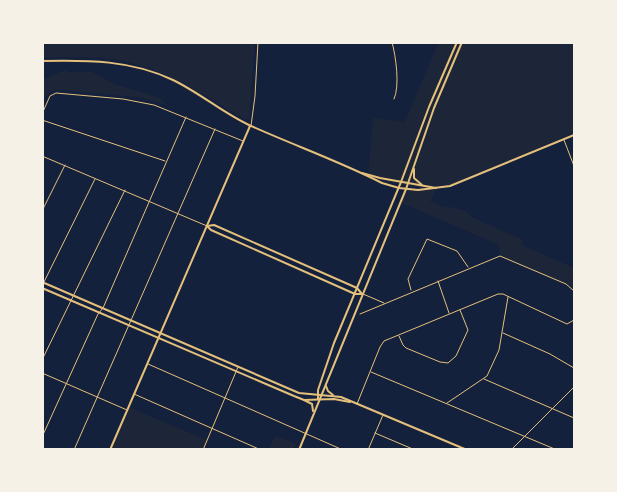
<svg xmlns="http://www.w3.org/2000/svg" width="617" height="492" font-family="'Noto Serif',serif">
<style>
.green{fill:#1d2539}
.lines{fill:none;stroke-linecap:round;stroke-linejoin:round}
.minor{stroke:#e5c07b;stroke-width:1}
.tertiary{stroke:#e5c07b;stroke-width:2}
.secondary{stroke:#e5c07b;stroke-width:2}
</style>
<rect width="100%" height="100%" fill="#14213d"/>
<g class="green">
<path d="M42,43H255L249,119H244C202,94 161,66 112,59C89,56 65,57 43,58Z"/>
<polygon points="438,43 574,43 574,132 472,178 450,186 437,188 430,201 444,207 451,207 465,211 474,218 523,240 522,245 574,268 574,291 566,284 500,256 499,245 400,202 406,189 424,190 434,188 406,186 368,177 373,118 405,122"/>
<polygon points="65,70 68,72 92,72 114,84 158,97 164,102 166,105 138,97 61,90 53,90 43,98 43,79"/>
<polygon points="128,407 207,440 203,449 110,450"/>
<polygon points="275,436 296,444 294,449 269,449"/>
</g>
<g class="lines">
<g class="minor">
<path d="M392,42C396,57 400,86 394,99"/>
<polyline points="42,114 50,96 56,93 123,99 154,105 243,141"/>
<polyline points="42,120 165,161"/>
<polyline points="251,126 255,96 258,42"/>
<polyline points="564,140 574,166"/>
<polyline points="42,156 207,226"/>
<polyline points="42,211 65,165"/>
<polyline points="438,281 449,313"/>
<polyline points="42,286 95,179"/>
<polyline points="411,290 408,279 427,239 457,251 468,267"/>
<polyline points="363,294 384,303"/>
<polyline points="360,314 500,256 566,284 574,291"/>
<polyline points="503,333 550,354 574,368"/>
<polyline points="399,336 403,345 406,348 440,362 448,363 456,356 468,330 460,310"/>
<polyline points="42,360 125,190"/>
<polyline points="148,364 343,450"/>
<polyline points="371,372 557,450"/>
<polyline points="42,373 127,410"/>
<polyline points="484,379 574,418"/>
<polyline points="134,394 261,450"/>
<polyline points="447,403 487,376 499,350 508,297"/>
<polyline points="357,404 380,347 384,341 498,294 503,294 567,324 574,320"/>
<polyline points="375,433 415,450"/>
<polyline points="42,437 98,314 103,308 186,117"/>
<polyline points="42,449 43,450"/>
<polyline points="74,450 215,129"/>
<polyline points="203,450 238,367"/>
<polyline points="368,450 383,415"/>
<polyline points="511,450 574,387"/>
</g>
<g class="tertiary">
<path d="M42,61C88,60 131,60 173,80C200,93 223,113 249,125C293,145 339,161 382,183L399,188L418,190L450,186L574,135"/>
<polyline points="362,173 380,178 436,188"/>
<polyline points="207,226 214,225 357,288 362,294"/>
<polyline points="207,226 211,230 355,294 362,294"/>
<polyline points="42,282 299,393 341,397 467,450"/>
<polyline points="42,288 294,396 304,400 334,399 350,402"/>
<polyline points="110,450 250,126"/>
</g>
<g class="secondary">
<polyline points="414,169 414,178 422,185"/>
<polyline points="326,386 328,391 333,395"/>
<polyline points="318,399 318,390 334,343 401,182 429,107 457,42"/>
<polyline points="304,400 312,404 313,411"/>
<polyline points="299,450 406,189 434,108 462,42"/>
</g>
</g>
<rect width="617" height="492" fill="none" stroke="#f6f1e7" stroke-width="88"/>
</svg>
